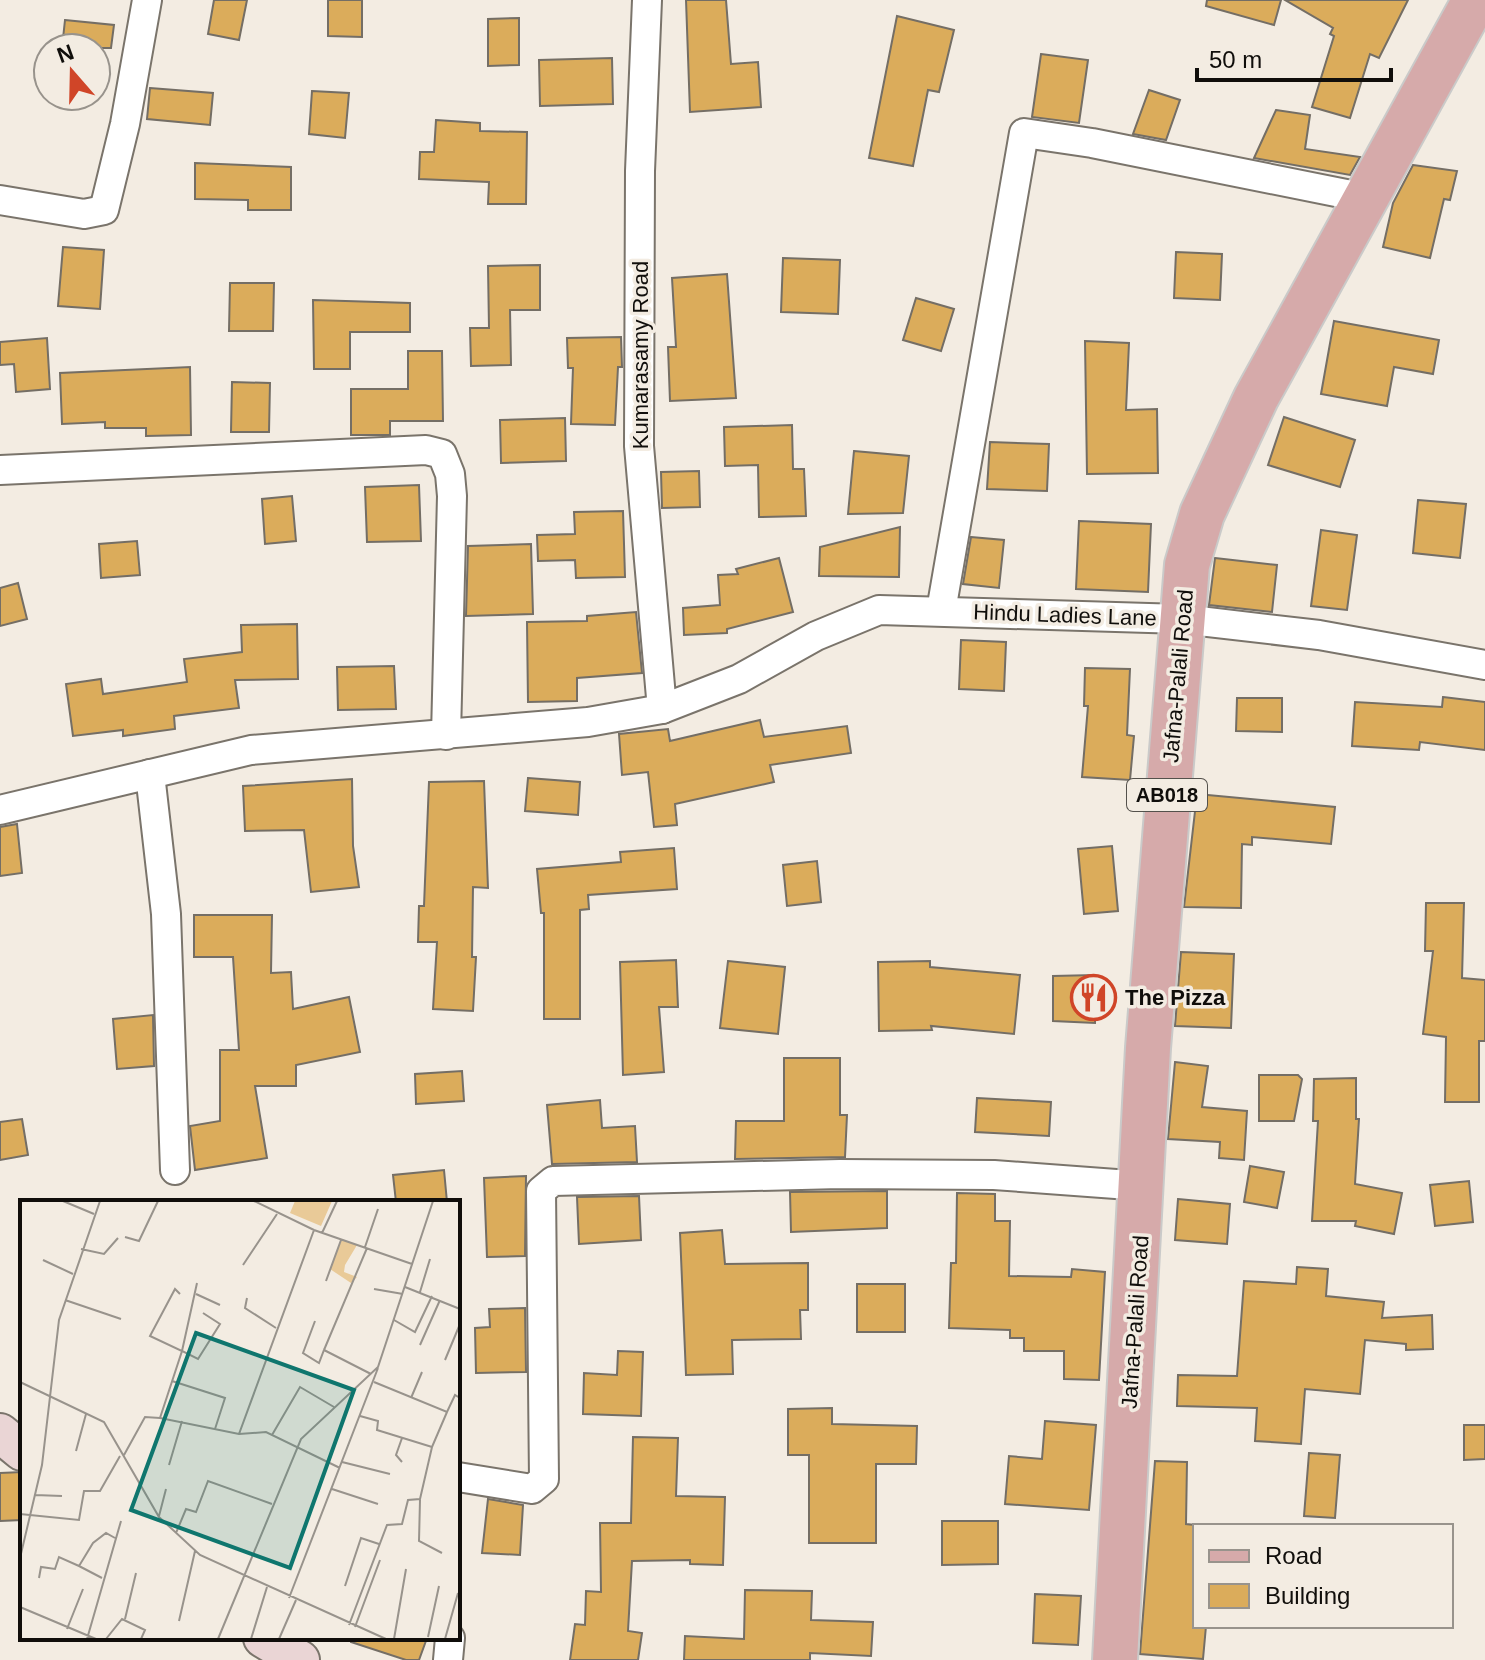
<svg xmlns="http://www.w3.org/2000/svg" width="1485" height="1660" font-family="Arial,sans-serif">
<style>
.building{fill:#dbac5b;stroke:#746e65;stroke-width:2}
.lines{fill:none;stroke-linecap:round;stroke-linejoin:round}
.street-casing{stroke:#7a746b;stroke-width:32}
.secondary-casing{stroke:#7a746b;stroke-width:42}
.primary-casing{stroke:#cacac9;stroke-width:48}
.street{stroke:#fff;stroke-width:28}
.secondary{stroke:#ead5d5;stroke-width:38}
.primary{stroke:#d6aaaa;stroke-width:44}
.labels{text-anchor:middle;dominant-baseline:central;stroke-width:7;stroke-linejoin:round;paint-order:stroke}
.shield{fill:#f3ece2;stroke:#54514c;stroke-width:2}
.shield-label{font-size:20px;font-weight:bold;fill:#100e0b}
.street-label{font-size:22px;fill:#100e0b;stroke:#f3ece2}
.poi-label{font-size:22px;font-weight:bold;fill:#100e0b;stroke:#f3ece2;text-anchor:start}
.inset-road{fill:none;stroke:#98938c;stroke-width:2}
.view{fill:#0f766e;fill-opacity:0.15;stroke:#0f766e;stroke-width:4}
.inset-edge{fill:none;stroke:#100e0b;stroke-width:4}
</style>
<rect width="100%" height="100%" fill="#f3ece2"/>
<g class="building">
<polygon points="214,0 247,0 239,40 208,34"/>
<polygon points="328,0 362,0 362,37 328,36"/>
<polygon points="686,0 726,0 731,64 758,62 761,107 690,112"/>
<polygon points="1207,0 1281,0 1274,25 1206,6"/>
<polygon points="1285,0 1408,0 1379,58 1370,54 1350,118 1312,107 1334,36 1330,34 1333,28"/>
<polygon points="897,16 954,30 939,92 928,90 913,166 869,158"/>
<polygon points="519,18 519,65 488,66 488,19"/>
<polygon points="65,20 114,25 111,48 62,48"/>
<polygon points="1041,54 1088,60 1079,123 1032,117"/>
<polygon points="612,58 613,104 540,106 539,60"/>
<polygon points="150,88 213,93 210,125 147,119"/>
<polygon points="1149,90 1180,100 1166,140 1133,134"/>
<polygon points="312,91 349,93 345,138 309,134"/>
<polygon points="1276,110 1310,115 1305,149 1360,157 1350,175 1254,158"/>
<polygon points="436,120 480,123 480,131 527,132 526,204 488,204 489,182 419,179 420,152 434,152"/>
<polygon points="195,163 291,167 291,210 248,210 248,200 195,199"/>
<polygon points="1413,165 1457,171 1450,200 1444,199 1430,258 1383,247 1393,203"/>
<polygon points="63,247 104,250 100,309 58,306"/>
<polygon points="1176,252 1222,254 1220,300 1174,298"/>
<polygon points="783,258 840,260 838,314 781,312"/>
<polygon points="540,265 540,310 510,310 511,365 471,366 470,328 489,328 488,266"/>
<polygon points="727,274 736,398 670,401 668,347 676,347 672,278"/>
<polygon points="230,283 274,283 273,331 229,331"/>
<polygon points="916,298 954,309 941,351 903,340"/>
<polygon points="313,300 410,303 410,332 350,332 350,369 314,369"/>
<polygon points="1334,321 1439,340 1433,374 1394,367 1387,406 1321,394"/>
<polygon points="621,337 622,367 618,367 615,425 571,424 573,368 568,368 567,338"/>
<polygon points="47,338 50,389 16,392 14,364 0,365 0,342"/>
<polygon points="1085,341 1129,343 1126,410 1157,409 1158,473 1087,474"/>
<polygon points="408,351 442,351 443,421 390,421 390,435 351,435 351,389 408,389"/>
<polygon points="190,367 191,435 146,436 146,428 105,428 105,422 62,424 60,373"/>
<polygon points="232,382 270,383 269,432 231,432"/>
<polygon points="1284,417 1355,440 1340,487 1268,465"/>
<polygon points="565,418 566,461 501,463 500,420"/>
<polygon points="792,425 793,469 804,469 806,516 759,517 758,465 725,466 724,427"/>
<polygon points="990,442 1049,444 1047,491 987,489"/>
<polygon points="854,451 909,456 903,513 848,514"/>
<polygon points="699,471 700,507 662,508 661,472"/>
<polygon points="419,485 421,541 367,542 365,487"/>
<polygon points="292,496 296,541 265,544 262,499"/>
<polygon points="1418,500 1466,504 1460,558 1413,553"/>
<polygon points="623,511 625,577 576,578 575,560 538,561 537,535 575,534 574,512"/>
<polygon points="1079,521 1151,524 1148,592 1076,589"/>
<polygon points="900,527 899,577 819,576 820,547"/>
<polygon points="1321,530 1357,535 1347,610 1311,606"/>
<polygon points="971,537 1004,540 999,588 963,584"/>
<polygon points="137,541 140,575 101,578 99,544"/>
<polygon points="531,544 533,614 466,616 468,546"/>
<polygon points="779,558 793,612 727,629 727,633 684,635 683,608 720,605 718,575 738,574 736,569"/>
<polygon points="1215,558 1277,565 1272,612 1209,605"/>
<polygon points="18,583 27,619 0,626 0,588"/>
<polygon points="636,612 642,673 577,678 577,701 528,702 527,622 587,621 587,616"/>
<polygon points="297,624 298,679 235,680 239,708 174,716 175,729 123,736 123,730 73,736 66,684 101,679 103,694 187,682 184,659 242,652 241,625"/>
<polygon points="961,640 1006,642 1004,691 959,689"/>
<polygon points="394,666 396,709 338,710 337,667"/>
<polygon points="1085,668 1130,669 1127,735 1134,736 1130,780 1082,777 1088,706 1084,706"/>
<polygon points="1443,697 1485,702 1485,750 1420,742 1419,750 1352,746 1355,702 1442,707"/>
<polygon points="1237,698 1282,698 1282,732 1236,731"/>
<polygon points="760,720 764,737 847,726 851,753 770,765 774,782 675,804 677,825 654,827 648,772 622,775 619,734 668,729 670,741"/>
<polygon points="528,778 580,782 578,815 525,811"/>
<polygon points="352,779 353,846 359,887 311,892 304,830 245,831 243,786"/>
<polygon points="484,781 488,888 473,887 472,957 476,957 473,1011 433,1009 437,942 418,942 419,906 424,906 429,782"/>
<polygon points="1197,794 1335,807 1331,844 1252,837 1252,845 1242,844 1241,908 1184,907"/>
<polygon points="17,824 22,873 0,876 0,827"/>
<polygon points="1112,846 1118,911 1084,914 1078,849"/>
<polygon points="674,848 677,889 588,895 589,909 580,910 580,1019 544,1019 544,913 541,913 537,869 621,862 620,852"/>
<polygon points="817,861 821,902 787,906 783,865"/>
<polygon points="1426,903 1464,903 1462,978 1485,980 1485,1041 1479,1041 1479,1102 1445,1102 1446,1037 1423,1034 1433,951 1425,951"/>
<polygon points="194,915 272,915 271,973 291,972 293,1009 349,997 360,1052 296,1065 296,1086 255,1086 267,1158 195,1170 190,1126 220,1121 220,1050 239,1050 233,957 194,957"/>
<polygon points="1181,952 1234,954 1231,1028 1175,1026"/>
<polygon points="676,960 678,1007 659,1007 664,1072 623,1075 620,962"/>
<polygon points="728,961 785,967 778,1034 720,1028"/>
<polygon points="930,961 930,967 1020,975 1014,1034 931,1026 932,1030 879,1031 878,962"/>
<polygon points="1095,975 1095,1023 1053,1021 1053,976"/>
<polygon points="153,1015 154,1066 117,1069 113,1019"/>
<polygon points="784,1058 840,1058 840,1115 847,1115 845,1157 735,1159 736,1121 784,1121"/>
<polygon points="1175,1062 1208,1066 1202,1107 1247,1111 1244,1160 1219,1158 1220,1142 1168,1139"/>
<polygon points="462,1071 464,1101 416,1104 415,1074"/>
<polygon points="1259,1075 1298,1075 1302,1079 1294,1121 1259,1121"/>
<polygon points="1356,1078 1356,1119 1359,1119 1355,1184 1402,1193 1394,1234 1355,1226 1356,1221 1312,1221 1318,1121 1313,1121 1314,1079"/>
<polygon points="977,1098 1051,1102 1049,1136 975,1132"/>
<polygon points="600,1100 602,1128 635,1126 637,1162 552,1164 547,1105"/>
<polygon points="22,1119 28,1155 0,1160 0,1122"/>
<polygon points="1250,1166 1284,1172 1277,1208 1244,1202"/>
<polygon points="444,1170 447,1202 396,1202 393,1175"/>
<polygon points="526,1176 525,1256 487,1257 484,1178"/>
<polygon points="1469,1181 1473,1222 1435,1226 1430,1185"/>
<polygon points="887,1191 887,1228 791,1232 790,1192"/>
<polygon points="957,1193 995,1194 995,1221 1010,1221 1009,1276 1071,1277 1072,1269 1105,1272 1099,1380 1064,1379 1064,1351 1024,1351 1024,1338 1010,1338 1010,1330 949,1328 951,1263 956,1263"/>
<polygon points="639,1196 641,1240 579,1244 577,1197"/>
<polygon points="1178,1199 1230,1204 1227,1244 1175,1240"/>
<polygon points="722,1230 725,1264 808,1263 808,1310 800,1310 801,1339 732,1340 733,1374 686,1375 680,1233"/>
<polygon points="1297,1267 1328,1269 1326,1296 1384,1302 1382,1318 1432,1315 1433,1349 1406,1350 1406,1344 1365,1340 1360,1394 1305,1389 1301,1444 1255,1441 1257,1408 1177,1406 1178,1375 1237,1376 1244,1281 1296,1284"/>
<rect x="857" y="1284" width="48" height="48"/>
<polygon points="525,1308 526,1372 476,1373 475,1328 490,1327 489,1309"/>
<polygon points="618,1351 643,1352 641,1416 583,1414 584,1373 617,1375"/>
<polygon points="832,1408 832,1424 917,1426 916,1464 876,1464 876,1543 809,1543 809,1455 788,1455 788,1409"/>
<polygon points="1045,1421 1096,1425 1089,1510 1005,1504 1009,1456 1042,1459"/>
<polygon points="1464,1425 1485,1425 1485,1459 1464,1460"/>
<polygon points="633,1437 678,1438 676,1496 725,1497 723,1565 690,1564 690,1560 632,1561 628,1631 642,1633 638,1660 570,1660 575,1624 585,1625 586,1591 601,1592 600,1523 631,1523"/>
<polygon points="1309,1453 1340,1455 1335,1518 1304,1516"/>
<polygon points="1155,1461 1187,1462 1186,1524 1195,1525 1195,1626 1206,1626 1203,1659 1140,1654"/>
<polygon points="22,1472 22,1520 0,1521 0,1473"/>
<polygon points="488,1499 523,1505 520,1555 482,1553"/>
<polygon points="942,1521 998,1521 998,1564 942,1565"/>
<polygon points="745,1590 812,1591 811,1620 873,1622 871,1656 810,1653 810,1660 684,1660 685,1636 744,1639"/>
<polygon points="1035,1594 1081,1596 1078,1645 1033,1643"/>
<polygon points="351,1638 427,1638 419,1660 406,1660 351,1642"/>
</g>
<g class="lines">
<defs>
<g id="street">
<polyline points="647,0 640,171 639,446 662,709"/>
<polyline points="0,200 84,214 104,210 125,124 147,0"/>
<polyline points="0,470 426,450 442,454 450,474 452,496 446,735"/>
<polyline points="941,611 1024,133 1092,143 1366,198"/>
<polyline points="150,774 166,914 175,1170"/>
<polyline points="0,810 251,750 588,722 662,709 739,679 816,636 879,610 1182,619 1319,635 1485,665"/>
<polyline points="458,1477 532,1489 544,1479 541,1191 553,1181 840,1174 994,1175 1143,1186"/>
<polyline points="448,1660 450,1638"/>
</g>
<g id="secondary">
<polyline points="0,1433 22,1451"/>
<polyline points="263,1638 300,1660"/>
</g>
<polyline id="primary" points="1115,1660 1148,1048 1187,565 1202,514 1256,398 1475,0"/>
</defs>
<use href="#street" class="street-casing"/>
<use href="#secondary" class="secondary-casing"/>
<use href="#primary" class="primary-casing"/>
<use href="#street" class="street"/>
<use href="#secondary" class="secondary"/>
<use href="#primary" class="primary"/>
</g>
<defs>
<symbol id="restaurant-ring" viewBox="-11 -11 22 22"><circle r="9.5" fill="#f3ece2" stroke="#d04528" stroke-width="1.5"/><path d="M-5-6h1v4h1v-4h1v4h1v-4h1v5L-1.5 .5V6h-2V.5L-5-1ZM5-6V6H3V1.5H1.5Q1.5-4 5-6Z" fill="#d04528"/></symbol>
</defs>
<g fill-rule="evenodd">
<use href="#restaurant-ring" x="1068" y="972" width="51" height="51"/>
</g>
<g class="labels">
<rect class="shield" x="1127" y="779" width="80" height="32" rx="6"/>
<g class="shield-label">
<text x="1167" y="795">AB018</text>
</g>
<g class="street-label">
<text transform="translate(640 355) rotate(-90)">Kumarasamy Road</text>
<text transform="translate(1065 615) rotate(2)">Hindu Ladies Lane</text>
<text transform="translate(1178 676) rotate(-85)">Jafna-Palali Road</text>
<text transform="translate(1135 1322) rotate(-86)">Jafna-Palali Road</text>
</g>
<g class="poi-label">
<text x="1125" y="997">The Pizza</text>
</g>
</g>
<g transform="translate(20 1200)">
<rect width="440" height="440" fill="#f3ece2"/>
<path d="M275,1H312L301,26L270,13ZM322,39L337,45L325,65L324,72L337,77L331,83L310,69Z" fill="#e9ca98"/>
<path class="inset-road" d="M43,1L74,14M234,1L294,30L392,64M302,33L317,1M105,37L119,41L138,1M345,47L358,9M61,49L84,54L98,38M23,60L53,74M223,65L257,14M306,81L321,40M177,83L162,151L178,159L200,124L183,113M385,87L440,109M354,89L383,94M400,92L410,59M160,94L155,89L130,136L162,151L140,218L219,234L246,232L320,268M176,94L200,105M227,98L225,108L256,128M45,100L101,119M374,120L395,132L412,96M295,121L283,153L299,163L304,150L351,174M400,145L420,100M304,150L347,48M425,160L440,124M152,181L205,198L195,229M0,182L84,222L139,317L180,355L366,439M354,182L427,212L435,195L440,198M391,198L402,172M340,216L358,221L357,230L412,247L427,212M219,234L294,30M252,235L280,187L314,207M382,238L376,255L382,262M56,251L66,214M104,255L125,217L140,218M322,262L370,274M149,265L162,221M312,289L358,304M15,295L42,296M400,300L399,341L422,353M0,314L59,320L64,291H80L100,256M139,316L146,289M156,333L166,309L176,312L188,281L252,304M0,358L22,265L39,120L80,1M19,378L21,367L35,369L39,357L59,366M82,378L59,366L73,343L86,333L95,338M325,386L341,338L359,344M269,398L358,168M0,407L76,439M105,419L116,373M159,421L175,351M329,425L367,325L382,324L388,300L400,299L412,247M335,427L360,360M47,429L63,389M408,437L419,386M67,439L101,321M86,439L102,419L125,430L121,439M198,439L281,239L358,167L413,1M231,439L247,387M259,439L276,400M374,439L386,369M425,439L438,393"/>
<path class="view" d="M176,133L334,190L270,368L111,310Z"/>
<rect width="440" height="440" class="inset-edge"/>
</g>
<rect x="1193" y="1524" width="260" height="104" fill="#f3ece2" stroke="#98938c" stroke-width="2"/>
<rect x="1209" y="1550" width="40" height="12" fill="#d6aaaa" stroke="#98938c" stroke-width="2"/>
<text x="1265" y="1564" font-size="24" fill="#100e0b">Road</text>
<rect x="1209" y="1584" width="40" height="24" fill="#dbac5b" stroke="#98938c" stroke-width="2"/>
<text x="1265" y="1604" font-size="24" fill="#100e0b">Building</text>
<g transform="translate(72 72) rotate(340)"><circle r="38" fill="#f3ece2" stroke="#98938c" stroke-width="2"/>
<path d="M0-6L14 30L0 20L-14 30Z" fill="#d04528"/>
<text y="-12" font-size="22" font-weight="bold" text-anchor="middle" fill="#100e0b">N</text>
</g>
<path d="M1197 68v12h194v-12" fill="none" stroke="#100e0b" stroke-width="4"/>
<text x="1209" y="68" font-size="24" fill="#100e0b" stroke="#f3ece2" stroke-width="6" paint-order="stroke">50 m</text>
</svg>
